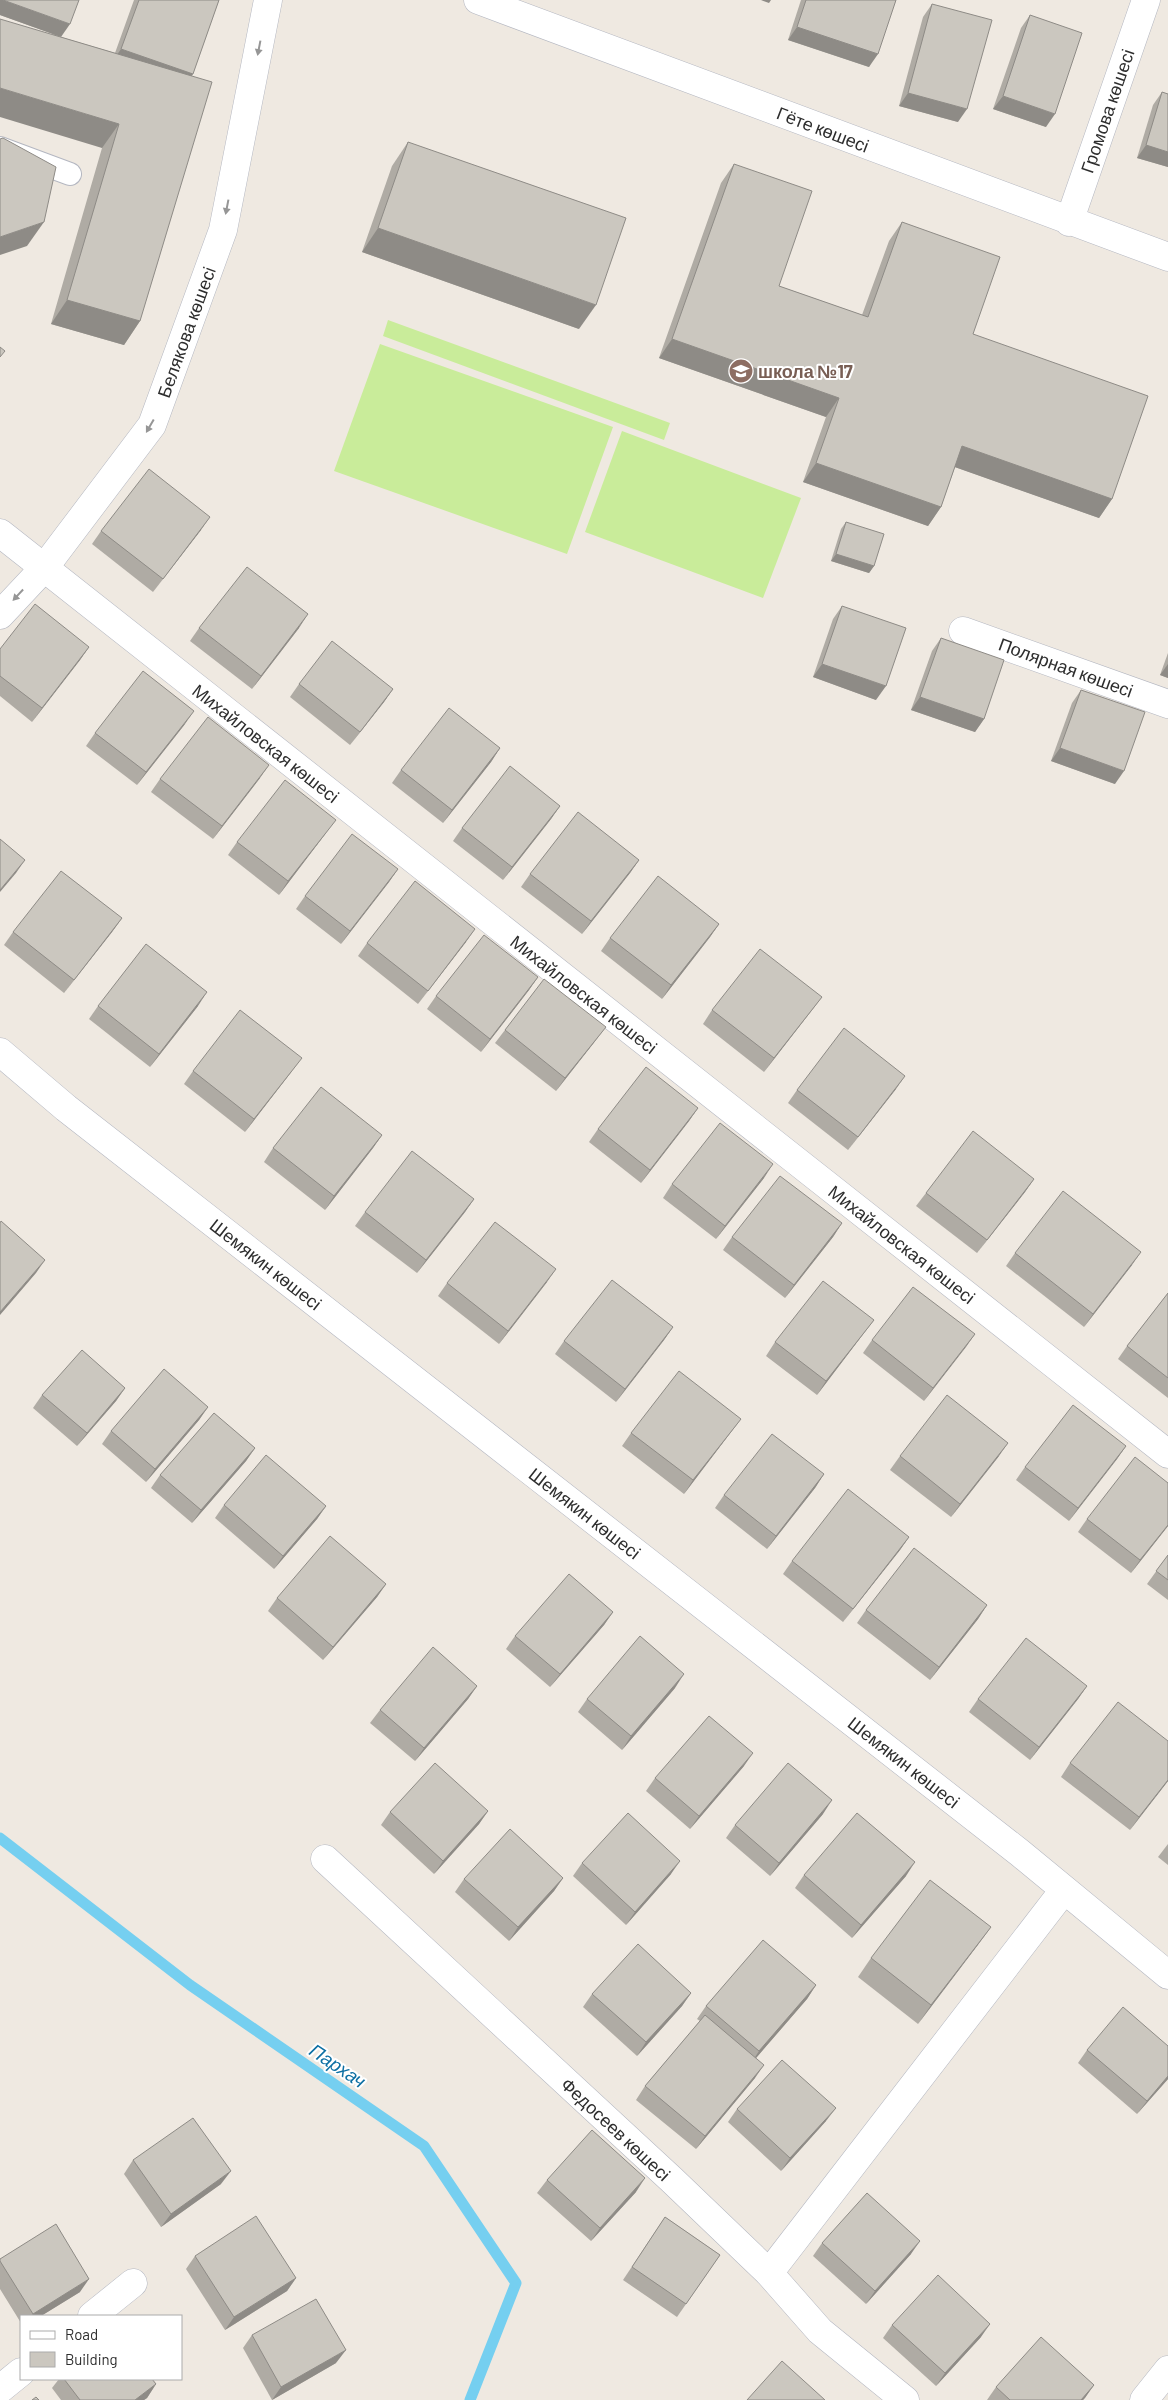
<svg xmlns="http://www.w3.org/2000/svg" width="1168" height="2400" font-family="Barlow,sans-serif">
<style>
.pitch{fill:#c9ec9a}
.lines{fill:none;stroke-linecap:round;stroke-linejoin:round}
.stream{stroke:#75cff0;stroke-width:11}
.lane-casing{stroke:#b4b7c1;stroke-width:24}
.street-casing{stroke:#b4b7c1;stroke-width:29}
.secondary-casing{stroke:#b4b7c1;stroke-width:29}
.lane{stroke:#fff;stroke-width:22}
.street{stroke:#fff;stroke-width:28}
.secondary{stroke:#fff;stroke-width:28}
.wall{fill:#afaba4}
.shaded-wall{fill:#8e8b86}
.building{fill:#cbc7bf;stroke:#8e8b86}
.oneway{fill:#969696}
.labels{text-anchor:middle;dominant-baseline:central;stroke-width:4;stroke-linejoin:round;paint-order:stroke}
.street-label{font-size:18px;fill:#2e2e2e;stroke:#fff}
.education-label{font-size:18px;font-weight:bold;fill:#785e54;stroke:#fff;text-anchor:start}
.water-label{font-size:19px;font-style:italic;fill:#0d6fa3;stroke:#fff}
</style>
<rect width="100%" height="100%" fill="#efe9e1"/>
<g class="pitch">
<polygon points="388,320 670,423 664,440 383,336"/>
<polygon points="380,344 613,427 567,554 334,471"/>
<polygon points="622,431 801,498 763,598 585,532"/>
</g>
<g class="lines">
<polyline class="stream" points="0,1838 190,1985 424,2146 516,2283 470,2400"/>
<defs>
<polyline id="lane" points="0,148 70,174"/>
<g id="street">
<polyline points="1069,222 1146,0"/>
<polyline points="0,533 1168,1454"/>
<polyline points="0,615 44,568 152,425 223,230 268,0"/>
<polyline points="963,631 1168,704"/>
<polyline points="325,1859 672,2180 769,2273 820,2331 905,2400"/>
<polyline points="769,2273 1064,1890"/>
<polyline points="92,2316 133,2283"/>
<polyline points="0,2389 21,2372"/>
<polyline points="1144,2400 1168,2370"/>
</g>
<g id="secondary">
<polyline points="478,0 1168,257"/>
<polyline points="0,1052 66,1108 1020,1853 1168,1975"/>
</g>
</defs>
<use href="#lane" class="lane-casing"/>
<use href="#street" class="street-casing"/>
<use href="#secondary" class="secondary-casing"/>
<use href="#lane" class="lane"/>
<use href="#street" class="street"/>
<use href="#secondary" class="secondary"/>
</g>
<g class="wall">
<polygon points="0,0 61,37 115,53 134,0 219,0 192,76 140,321 124,345 51,324 102,148 53,34 0,15"/>
<polygon points="801,0 896,0 869,67 788,40"/>
<polygon points="932,4 958,122 899,106 923,17"/>
<polygon points="1030,15 1046,127 993,109 1021,28"/>
<polygon points="1162,92 1168,94 1168,167 1137,158 1153,105"/>
<polygon points="408,142 579,329 362,252 392,166"/>
<polygon points="734,164 779,286 862,315 889,241 902,222 973,334 1112,499 1099,518 955,467 941,507 928,526 803,482 826,417 659,358 721,183"/>
<polygon points="846,522 874,566 869,573 831,561 841,529"/>
<polygon points="201,530 153,592 92,544 101,531"/>
<polygon points="842,606 876,700 813,677 833,619"/>
<polygon points="199,628 299,628 252,689 190,641"/>
<polygon points="941,638 984,719 975,732 911,710 932,651"/>
<polygon points="89,647 80,660 32,722 0,696 0,649"/>
<polygon points="1168,653 1168,678 1160,675"/>
<polygon points="299,684 393,689 384,702 350,745 290,697"/>
<polygon points="1081,690 1115,784 1051,761 1072,703"/>
<polygon points="185,724 137,785 86,746 95,733"/>
<polygon points="500,748 491,762 443,823 392,783 401,770"/>
<polygon points="260,778 213,839 151,792 160,779"/>
<polygon points="560,806 551,819 503,880 453,841 462,828"/>
<polygon points="326,833 279,895 228,855 237,842"/>
<polygon points="639,860 630,873 582,934 521,887 530,874"/>
<polygon points="398,869 389,882 341,944 296,909 305,896"/>
<polygon points="122,918 112,932 64,993 4,945 13,932"/>
<polygon points="719,924 710,937 662,999 601,951 610,938"/>
<polygon points="466,942 418,1004 358,956 367,943"/>
<polygon points="538,977 529,990 481,1052 427,1009 436,996"/>
<polygon points="822,997 812,1010 764,1072 703,1024 712,1010"/>
<polygon points="98,1006 198,1006 150,1067 89,1019"/>
<polygon points="505,1030 596,1040 556,1091 495,1043"/>
<polygon points="193,1071 292,1071 245,1132 184,1084"/>
<polygon points="896,1089 848,1150 788,1103 797,1090"/>
<polygon points="698,1108 689,1121 641,1183 589,1142 598,1129"/>
<polygon points="382,1135 373,1148 325,1210 264,1162 273,1148"/>
<polygon points="764,1178 716,1239 663,1198 672,1184"/>
<polygon points="1034,1179 1025,1192 977,1253 916,1206 926,1193"/>
<polygon points="474,1199 465,1212 417,1273 355,1226 365,1212"/>
<polygon points="842,1223 833,1237 785,1298 723,1250 732,1237"/>
<polygon points="1015,1253 1132,1265 1084,1327 1006,1266"/>
<polygon points="547,1282 499,1344 438,1296 447,1283"/>
<polygon points="1168,1293 1168,1398 1118,1359 1127,1346"/>
<polygon points="874,1320 864,1333 817,1395 766,1356 775,1342"/>
<polygon points="673,1327 664,1340 616,1402 555,1354 564,1341"/>
<polygon points="975,1334 924,1401 863,1353 872,1340"/>
<polygon points="125,1388 116,1401 77,1446 33,1408 42,1395"/>
<polygon points="208,1407 199,1420 146,1482 102,1444 111,1431"/>
<polygon points="741,1419 731,1432 684,1494 622,1446 631,1433"/>
<polygon points="1126,1446 1117,1459 1069,1521 1016,1480 1025,1467"/>
<polygon points="255,1448 246,1461 192,1523 151,1488 160,1475"/>
<polygon points="900,1456 999,1456 951,1517 890,1470"/>
<polygon points="824,1474 815,1488 767,1549 715,1508 724,1495"/>
<polygon points="1168,1483 1168,1526 1131,1573 1078,1532 1087,1519"/>
<polygon points="224,1505 326,1506 317,1519 274,1569 215,1518"/>
<polygon points="909,1537 900,1550 843,1622 783,1574 792,1561"/>
<polygon points="1168,1555 1168,1600 1147,1584"/>
<polygon points="386,1584 377,1597 323,1660 268,1611 277,1598"/>
<polygon points="987,1605 978,1619 930,1680 857,1623 866,1610"/>
<polygon points="613,1612 604,1625 550,1687 506,1649 515,1636"/>
<polygon points="477,1686 468,1699 415,1761 370,1723 380,1710"/>
<polygon points="1087,1686 1078,1699 1030,1760 969,1712 978,1699"/>
<polygon points="675,1688 622,1750 578,1712 587,1699"/>
<polygon points="1168,1741 1168,1781 1130,1830 1061,1777 1070,1763"/>
<polygon points="744,1766 690,1829 646,1791 655,1778"/>
<polygon points="488,1811 479,1824 434,1874 381,1825 390,1812"/>
<polygon points="823,1814 770,1876 726,1838 735,1825"/>
<polygon points="1168,1844 1168,1865 1158,1857"/>
<polygon points="582,1863 671,1874 626,1925 573,1876"/>
<polygon points="804,1875 906,1876 852,1938 795,1888"/>
<polygon points="563,1878 554,1891 509,1941 455,1892 464,1879"/>
<polygon points="991,1927 977,1946 918,2024 858,1977 871,1958"/>
<polygon points="816,1985 807,1999 756,2058 755,2078 696,2149 636,2100 645,2086 700,2021 697,2019 706,2006"/>
<polygon points="691,1993 682,2006 637,2056 583,2007 592,1994"/>
<polygon points="1168,2046 1168,2079 1137,2114 1078,2063 1087,2050"/>
<polygon points="737,2109 826,2121 781,2171 728,2122"/>
<polygon points="133,2160 221,2184 161,2227 124,2174"/>
<polygon points="547,2180 636,2192 591,2241 537,2193"/>
<polygon points="665,2217 720,2255 677,2317 623,2280"/>
<polygon points="822,2243 911,2254 866,2304 813,2256"/>
<polygon points="195,2256 296,2278 287,2291 225,2330 186,2269"/>
<polygon points="0,2259 80,2292 41,2316 21,2316 21,2323 0,2289"/>
<polygon points="892,2325 981,2337 936,2386 883,2338"/>
<polygon points="252,2335 336,2363 272,2400 243,2348"/>
<polygon points="59,2379 152,2379 156,2384 147,2398 144,2400 61,2400 52,2388"/>
<polygon points="1094,2385 1083,2400 987,2400 996,2387"/>
</g>
<g class="shaded-wall">
<polygon points="0,0 3,0 70,24 61,37 0,15"/>
<polygon points="761,0 771,0 769,3"/>
<polygon points="797,27 878,54 869,67 788,40"/>
<polygon points="121,49 193,74 183,87 112,62"/>
<polygon points="0,88 119,124 102,148 0,117"/>
<polygon points="908,93 967,109 958,122 899,106"/>
<polygon points="1003,96 1055,114 1046,127 993,109"/>
<polygon points="1146,145 1168,152 1168,167 1137,158"/>
<polygon points="44,222 27,246 0,255 0,237"/>
<polygon points="378,228 596,305 579,329 362,252"/>
<polygon points="67,300 140,321 124,345 51,324"/>
<polygon points="672,339 839,398 826,417 659,358"/>
<polygon points="962,446 1112,499 1099,518 949,465"/>
<polygon points="816,463 941,507 928,526 803,482"/>
<polygon points="210,517 201,530 153,592 163,579"/>
<polygon points="836,554 874,566 869,573 831,561"/>
<polygon points="308,614 299,628 252,689 261,676"/>
<polygon points="89,647 80,660 32,722 42,708"/>
<polygon points="822,664 886,686 876,700 813,677"/>
<polygon points="1168,664 1168,678 1160,675"/>
<polygon points="393,689 384,702 350,745 360,732"/>
<polygon points="920,697 984,719 975,732 911,710"/>
<polygon points="194,711 185,724 137,785 146,772"/>
<polygon points="500,748 491,762 443,823 452,810"/>
<polygon points="1060,748 1124,771 1115,784 1051,761"/>
<polygon points="269,765 260,778 213,839 222,826"/>
<polygon points="560,806 551,819 503,880 512,867"/>
<polygon points="336,820 326,833 279,895 288,881"/>
<polygon points="25,860 16,873 0,892 0,890"/>
<polygon points="639,860 630,873 582,934 591,921"/>
<polygon points="398,869 389,882 341,944 350,931"/>
<polygon points="122,918 112,932 64,993 74,980"/>
<polygon points="719,924 710,937 662,999 671,985"/>
<polygon points="475,929 466,942 418,1004 428,991"/>
<polygon points="538,977 529,990 481,1052 490,1039"/>
<polygon points="207,992 198,1006 150,1067 159,1054"/>
<polygon points="822,997 812,1010 764,1072 774,1058"/>
<polygon points="606,1027 596,1040 556,1091 565,1078"/>
<polygon points="302,1058 292,1071 245,1132 254,1119"/>
<polygon points="905,1076 896,1089 848,1150 858,1137"/>
<polygon points="698,1108 689,1121 641,1183 650,1170"/>
<polygon points="382,1135 373,1148 325,1210 334,1196"/>
<polygon points="773,1164 764,1178 716,1239 725,1226"/>
<polygon points="1034,1179 1025,1192 977,1253 987,1240"/>
<polygon points="474,1199 465,1212 417,1273 426,1260"/>
<polygon points="842,1223 833,1237 785,1298 794,1285"/>
<polygon points="1141,1252 1132,1265 1084,1327 1093,1314"/>
<polygon points="45,1260 36,1273 0,1315 0,1312"/>
<polygon points="556,1269 547,1282 499,1344 508,1331"/>
<polygon points="874,1320 864,1333 817,1395 826,1381"/>
<polygon points="673,1327 664,1340 616,1402 625,1389"/>
<polygon points="975,1334 966,1347 924,1401 933,1388"/>
<polygon points="125,1388 116,1401 77,1446 87,1433"/>
<polygon points="208,1407 199,1420 146,1482 155,1469"/>
<polygon points="741,1419 731,1432 684,1494 693,1480"/>
<polygon points="1008,1443 999,1456 951,1517 960,1504"/>
<polygon points="1126,1446 1117,1459 1069,1521 1078,1508"/>
<polygon points="255,1448 246,1461 192,1523 201,1510"/>
<polygon points="824,1474 815,1488 767,1549 776,1536"/>
<polygon points="326,1506 317,1519 274,1569 283,1556"/>
<polygon points="1168,1525 1168,1526 1131,1573 1140,1560"/>
<polygon points="909,1537 900,1550 843,1622 853,1609"/>
<polygon points="386,1584 377,1597 323,1660 333,1647"/>
<polygon points="987,1605 978,1619 930,1680 939,1667"/>
<polygon points="613,1612 604,1625 550,1687 560,1674"/>
<polygon points="684,1674 675,1688 622,1750 631,1736"/>
<polygon points="477,1686 468,1699 415,1761 424,1748"/>
<polygon points="1087,1686 1078,1699 1030,1760 1039,1747"/>
<polygon points="753,1753 744,1766 690,1829 699,1816"/>
<polygon points="1168,1780 1168,1781 1130,1830 1139,1817"/>
<polygon points="832,1800 823,1814 770,1876 779,1863"/>
<polygon points="488,1811 479,1824 434,1874 443,1861"/>
<polygon points="680,1861 671,1874 626,1925 635,1912"/>
<polygon points="915,1862 906,1876 852,1938 861,1925"/>
<polygon points="563,1878 554,1891 509,1941 518,1927"/>
<polygon points="991,1927 977,1946 918,2024 931,2005"/>
<polygon points="816,1985 807,1999 750,2065 759,2051"/>
<polygon points="691,1993 682,2006 637,2056 646,2042"/>
<polygon points="764,2065 755,2078 696,2149 705,2136"/>
<polygon points="1168,2076 1168,2079 1137,2114 1147,2101"/>
<polygon points="836,2108 826,2121 781,2171 790,2158"/>
<polygon points="231,2171 221,2184 161,2227 171,2214"/>
<polygon points="645,2178 636,2192 591,2241 600,2228"/>
<polygon points="920,2241 911,2254 866,2304 875,2291"/>
<polygon points="296,2278 287,2291 225,2330 234,2317"/>
<polygon points="89,2279 80,2292 41,2316 31,2316 33,2314"/>
<polygon points="990,2324 981,2337 936,2386 945,2373"/>
<polygon points="346,2350 336,2363 272,2400 281,2387"/>
<polygon points="156,2384 147,2398 144,2400 135,2400"/>
<polygon points="1094,2385 1085,2398 1083,2400 1081,2400"/>
</g>
<g class="building">
<polygon points="3,0 79,0 70,24"/>
<polygon points="139,0 219,0 193,74 121,49"/>
<polygon points="806,0 896,0 878,54 797,27"/>
<polygon points="932,4 992,20 967,109 908,93"/>
<polygon points="1030,15 1082,33 1055,114 1003,96"/>
<polygon points="0,19 212,82 140,321 67,300 119,124 0,88"/>
<polygon points="1162,92 1168,94 1168,152 1146,145"/>
<polygon points="3,138 56,167 44,222 0,237 0,139"/>
<polygon points="408,142 626,218 596,305 378,228"/>
<polygon points="734,164 812,191 779,286 868,317 902,222 1000,257 973,334 1148,396 1112,499 962,446 941,507 816,463 839,398 672,339"/>
<polygon points="0,347 5,351 0,357"/>
<polygon points="149,469 210,517 163,579 101,531"/>
<polygon points="846,522 884,534 874,566 836,554"/>
<polygon points="247,567 308,614 261,676 199,628"/>
<polygon points="35,604 89,647 42,708 0,676 0,649"/>
<polygon points="842,606 906,628 886,686 822,664"/>
<polygon points="941,638 1004,660 984,719 920,697"/>
<polygon points="332,641 393,689 360,732 299,684"/>
<polygon points="143,671 194,711 146,772 95,733"/>
<polygon points="1081,690 1145,712 1124,771 1060,748"/>
<polygon points="449,708 500,748 452,810 401,770"/>
<polygon points="208,717 269,765 222,826 160,779"/>
<polygon points="510,766 560,806 512,867 462,828"/>
<polygon points="285,780 336,820 288,881 237,842"/>
<polygon points="578,812 639,860 591,921 530,874"/>
<polygon points="352,834 398,869 350,931 305,896"/>
<polygon points="0,839 25,860 0,890"/>
<polygon points="61,871 122,918 74,980 13,932"/>
<polygon points="658,876 719,924 671,985 610,938"/>
<polygon points="415,881 475,929 428,991 367,943"/>
<polygon points="484,935 538,977 490,1039 436,996"/>
<polygon points="146,944 207,992 159,1054 98,1006"/>
<polygon points="760,949 822,997 774,1058 712,1010"/>
<polygon points="544,979 606,1027 565,1078 505,1030"/>
<polygon points="240,1010 302,1058 254,1119 193,1071"/>
<polygon points="844,1028 905,1076 858,1137 797,1090"/>
<polygon points="646,1067 698,1108 650,1170 598,1129"/>
<polygon points="321,1087 382,1135 334,1196 273,1148"/>
<polygon points="720,1123 773,1164 725,1226 672,1184"/>
<polygon points="973,1131 1034,1179 987,1240 926,1193"/>
<polygon points="412,1151 474,1199 426,1260 365,1212"/>
<polygon points="780,1176 842,1223 794,1285 732,1237"/>
<polygon points="1063,1191 1141,1252 1093,1314 1015,1253"/>
<polygon points="1,1221 45,1260 0,1312 0,1223"/>
<polygon points="495,1222 556,1269 508,1331 447,1283"/>
<polygon points="612,1280 673,1327 625,1389 564,1341"/>
<polygon points="823,1281 874,1320 826,1381 775,1342"/>
<polygon points="913,1287 975,1334 933,1388 872,1340"/>
<polygon points="1168,1293 1168,1378 1127,1346"/>
<polygon points="82,1350 125,1388 87,1433 42,1395"/>
<polygon points="164,1369 208,1407 155,1469 111,1431"/>
<polygon points="679,1371 741,1419 693,1480 631,1433"/>
<polygon points="947,1395 1008,1443 960,1504 900,1456"/>
<polygon points="1073,1405 1126,1446 1078,1508 1025,1467"/>
<polygon points="214,1413 255,1448 201,1510 160,1475"/>
<polygon points="772,1434 824,1474 776,1536 724,1495"/>
<polygon points="266,1455 326,1506 283,1556 224,1505"/>
<polygon points="1135,1457 1168,1483 1168,1525 1140,1560 1087,1519"/>
<polygon points="848,1489 909,1537 853,1609 792,1561"/>
<polygon points="330,1536 386,1584 333,1647 277,1598"/>
<polygon points="914,1548 987,1605 939,1667 866,1610"/>
<polygon points="1168,1555 1168,1580 1156,1571"/>
<polygon points="569,1574 613,1612 560,1674 515,1636"/>
<polygon points="640,1636 684,1674 631,1736 587,1699"/>
<polygon points="1026,1638 1087,1686 1039,1747 978,1699"/>
<polygon points="433,1647 477,1686 424,1748 380,1710"/>
<polygon points="1118,1702 1168,1741 1168,1780 1139,1817 1070,1763"/>
<polygon points="709,1716 753,1753 699,1816 655,1778"/>
<polygon points="435,1763 488,1811 443,1861 390,1812"/>
<polygon points="788,1763 832,1800 779,1863 735,1825"/>
<polygon points="628,1813 680,1861 635,1912 582,1863"/>
<polygon points="857,1813 915,1862 861,1925 804,1875"/>
<polygon points="510,1829 563,1878 518,1927 464,1879"/>
<polygon points="930,1880 991,1927 931,2005 871,1958"/>
<polygon points="763,1940 816,1985 759,2051 706,2006"/>
<polygon points="638,1944 691,1993 646,2042 592,1994"/>
<polygon points="1123,2007 1168,2046 1168,2076 1147,2101 1087,2050"/>
<polygon points="705,2015 764,2065 705,2136 645,2086"/>
<polygon points="782,2060 836,2108 790,2158 737,2109"/>
<polygon points="193,2118 231,2171 171,2214 133,2160"/>
<polygon points="592,2130 645,2178 600,2228 547,2180"/>
<polygon points="867,2193 920,2241 875,2291 822,2243"/>
<polygon points="256,2216 296,2278 234,2317 195,2256"/>
<polygon points="665,2217 720,2255 686,2304 632,2267"/>
<polygon points="56,2224 89,2279 33,2314 0,2261 0,2259"/>
<polygon points="938,2275 990,2324 945,2373 892,2325"/>
<polygon points="316,2299 346,2350 281,2387 252,2335"/>
<polygon points="1041,2337 1094,2385 1081,2400 1010,2400 996,2387"/>
<polygon points="782,2361 825,2400 747,2400"/>
<polygon points="64,2379 152,2379 156,2384 135,2400 80,2400"/>
<polygon points="36,2397 39,2400 32,2400"/>
</g>
<defs><path id="oneway-solid" d="M-6-.8H1V-3.2L6.5 0L1 3.2V.8H-6Z" transform="scale(1.25)"/></defs>
<g class="oneway">
<use href="#oneway-solid" transform="translate(259 48) rotate(101)"/>
<use href="#oneway-solid" transform="translate(227 207) rotate(101)"/>
<use href="#oneway-solid" transform="translate(150 426) rotate(120)"/>
<use href="#oneway-solid" transform="translate(18 595) rotate(133)"/>
</g>
<defs>
<symbol id="school-disc" viewBox="-11 -11 22 22"><circle r="9.5" fill="#8d6e63" stroke="#fff"/><path d="M0-5L7-2L0 1L-7-2ZM-4 1L0 2.5L4 1V4Q0 6-4 4Z" fill="#fff"/></symbol>
</defs>
<g fill-rule="evenodd">
<use href="#school-disc" x="727" y="357" width="28" height="28"/>
</g>
<g class="labels">
<g class="street-label">
<text transform="translate(1107 111) rotate(-71)">Громова көшесі</text>
<text transform="translate(823 129) rotate(21)">Гёте көшесі</text>
<text transform="translate(186 332) rotate(-70)">Белякова көшесі</text>
<text transform="translate(1066 667) rotate(20)">Полярная көшесі</text>
<text transform="translate(266 743) rotate(38)">Михайловская көшесі</text>
<text transform="translate(584 994) rotate(38)">Михайловская көшесі</text>
<text transform="translate(902 1244) rotate(38)">Михайловская көшесі</text>
<text transform="translate(266 1264) rotate(38)">Шемякин көшесі</text>
<text transform="translate(585 1513) rotate(38)">Шемякин көшесі</text>
<text transform="translate(904 1762) rotate(38)">Шемякин көшесі</text>
<text transform="translate(616 2129) rotate(43)">Федосеев көшесі</text>
</g>
<g class="education-label">
<text x="758" y="371">школа №17</text>
</g>
<g class="water-label">
<text transform="translate(338 2065) rotate(34)">Пархач</text>
</g>
</g>
<rect x="20" y="2315" width="162" height="65" fill="#ffffff" stroke="#ababab"/>
<rect x="30" y="2331" width="25" height="8" fill="#ffffff" stroke="#ababab"/>
<text x="65" y="2340" font-size="15" fill="#2e2e2e">Road</text>
<rect x="30" y="2352" width="25" height="15" fill="#cbc7bf" stroke="#ababab"/>
<text x="65" y="2365" font-size="15" fill="#2e2e2e">Building</text>
</svg>
